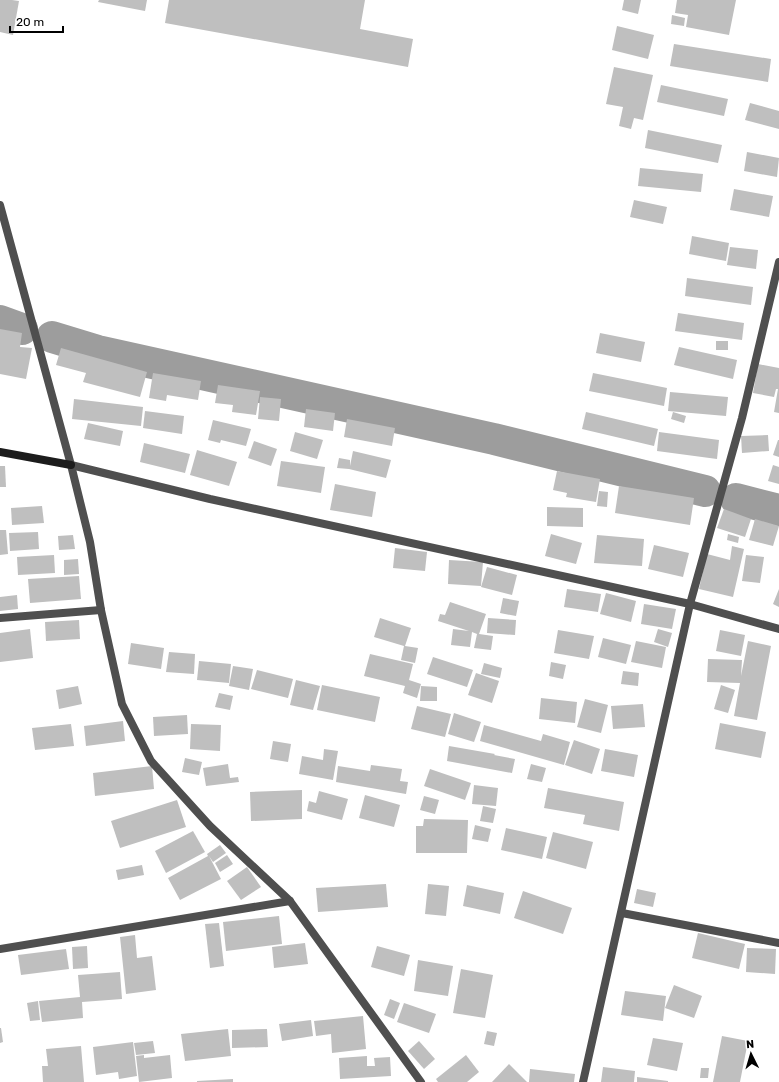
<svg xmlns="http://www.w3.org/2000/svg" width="779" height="1082" font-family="Rubik,sans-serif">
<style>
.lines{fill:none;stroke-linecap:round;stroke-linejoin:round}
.river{stroke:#9d9d9d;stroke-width:32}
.building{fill:#bfbfbf}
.street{stroke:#4f4f4f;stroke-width:8}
.secondary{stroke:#1c1c1c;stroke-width:8}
</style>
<rect width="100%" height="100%" fill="#fff"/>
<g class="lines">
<g class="river">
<polyline points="0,321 22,329"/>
<polyline points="52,337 98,351 494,439 705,491"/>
<polyline points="736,499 779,510"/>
</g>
</g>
<g class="building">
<polygon points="0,0 12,0 19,1 13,35 0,32"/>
<polygon points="99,0 147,0 145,11 98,2"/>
<polygon points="169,0 365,0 360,29 413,39 408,67 165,23"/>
<polygon points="624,0 641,0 638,14 622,10"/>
<polygon points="677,0 736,0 729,35 686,27 688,15 675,13"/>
<polygon points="672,15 685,18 684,26 671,24"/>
<polygon points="617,26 654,35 648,59 612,50"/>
<polygon points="674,44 771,59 768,82 670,66"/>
<polygon points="614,67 653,75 643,120 634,118 631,129 619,126 623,107 606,104"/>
<polygon points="661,85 728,99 724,116 657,102"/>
<polygon points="750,103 779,111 779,129 745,120"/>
<polygon points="648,130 722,145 718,163 645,148"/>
<polygon points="747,152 779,158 777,177 744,171"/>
<polygon points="640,168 703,174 701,192 638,186"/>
<polygon points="734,189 773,196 769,217 730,210"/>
<polygon points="634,200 667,207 663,224 630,217"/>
<polygon points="692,236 729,243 726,261 689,254"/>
<polygon points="730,247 758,250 756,269 727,265"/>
<polygon points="687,278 753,287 751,305 685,296"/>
<polygon points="678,313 744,323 742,340 675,331"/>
<polygon points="0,329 22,333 20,347 32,348 26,379 0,374"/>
<polygon points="600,333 645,342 641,362 596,353"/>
<rect x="716" y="341" width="12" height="9"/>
<polygon points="679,347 737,360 733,379 674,365"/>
<polygon points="61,348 147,372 140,397 83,382 86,373 56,365"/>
<polygon points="758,364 779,368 779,413 774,412 778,389 776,389 774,397 753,393"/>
<polygon points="153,373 201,381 198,400 167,395 166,401 149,398"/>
<polygon points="593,373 667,388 664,406 589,391"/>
<polygon points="218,385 260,391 256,415 232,412 233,405 215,403"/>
<polygon points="670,392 728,397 726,416 668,411"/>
<polygon points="260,397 281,399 279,421 258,419"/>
<polygon points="74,399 143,407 141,426 72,419"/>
<polygon points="306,409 335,413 333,431 304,427"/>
<polygon points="145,411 184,416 182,434 143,428"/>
<polygon points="586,412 658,429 654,446 582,429"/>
<polygon points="673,412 686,416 684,423 671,419"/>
<polygon points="347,419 395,428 392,446 344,437"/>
<polygon points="213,420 251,429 246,446 221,440 220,443 208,440"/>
<polygon points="88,423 123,431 120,446 84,439"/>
<polygon points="295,432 323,440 317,459 290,451"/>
<polygon points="659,432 719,440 717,459 657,451"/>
<polygon points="768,435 769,451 742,453 741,436"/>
<polygon points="778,440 779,440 779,457 773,455"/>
<polygon points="254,441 277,449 271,466 248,458"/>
<polygon points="144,443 190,454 185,473 140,462"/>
<polygon points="197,450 237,462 229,486 190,475"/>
<polygon points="353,451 391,460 386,478 349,469 337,468 339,458 350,460 350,466"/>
<polygon points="281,461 325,467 321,493 277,486"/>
<polygon points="773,465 779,467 779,484 768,481"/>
<polygon points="0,466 5,466 6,487 0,487"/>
<polygon points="557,471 600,479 596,502 566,497 567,493 553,490"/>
<polygon points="335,484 376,492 372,517 330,510"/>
<polygon points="619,486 694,498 690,525 615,513"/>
<polygon points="599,491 608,492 607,507 597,506"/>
<polygon points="42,506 44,523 12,525 11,508"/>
<polygon points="547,507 583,508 583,527 547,526"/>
<polygon points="724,509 751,519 745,537 717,528"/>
<polygon points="755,519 779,526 773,546 749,540"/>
<polygon points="0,530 6,530 8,554 0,555"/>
<polygon points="38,532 39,549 10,551 9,533"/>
<polygon points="551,534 582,543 576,564 545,556"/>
<polygon points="728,534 739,537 738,543 727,540"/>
<polygon points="73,535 75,549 59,550 58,536"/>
<polygon points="597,535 644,539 642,566 594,563"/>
<polygon points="654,545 689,553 683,577 648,569"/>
<polygon points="732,546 744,549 733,597 699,589 707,554 730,560"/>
<polygon points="395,548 427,552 425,571 393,568"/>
<polygon points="54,555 55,573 18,575 17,557"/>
<polygon points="746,555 764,557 760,583 742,581"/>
<polygon points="78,559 79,574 64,575 64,560"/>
<polygon points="449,560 483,562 481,586 448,584"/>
<polygon points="487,567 517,575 512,595 481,587"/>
<polygon points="79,576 81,599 30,603 28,579"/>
<polygon points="567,589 601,594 598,612 564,607"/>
<polygon points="779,589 779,607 773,604"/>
<polygon points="606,593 636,601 631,622 600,614"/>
<polygon points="17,595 18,609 0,611 0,597"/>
<polygon points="503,598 519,601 516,616 500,613"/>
<polygon points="450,602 486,614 479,634 493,636 491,650 474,648 477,634 472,632 470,647 451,645 453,629 469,631 438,621 440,614 445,615"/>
<polygon points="644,604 676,609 672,629 641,624"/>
<polygon points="380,618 411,628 405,646 418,648 415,663 401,660 404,646 374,637"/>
<polygon points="488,618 516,620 515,635 487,633"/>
<polygon points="79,620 80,639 46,641 45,622"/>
<polygon points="30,629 33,658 0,662 0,633"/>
<polygon points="658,629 672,633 668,647 654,642"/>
<polygon points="558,630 594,636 589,659 554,653"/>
<polygon points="720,630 745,635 741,656 716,651"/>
<polygon points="603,638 631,645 626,664 598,657"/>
<polygon points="636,641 666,647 662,668 631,662"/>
<polygon points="748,641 771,646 757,720 734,716 740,683 707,682 708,659 742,660 741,676"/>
<polygon points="131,643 164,648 161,669 128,664"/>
<polygon points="169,652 195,654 194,674 166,672"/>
<polygon points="370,654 413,664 409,680 421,684 417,698 403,693 405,686 364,676"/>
<polygon points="433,657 473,670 467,687 427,674"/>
<polygon points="199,661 231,664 229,683 197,680"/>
<polygon points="551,662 566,665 563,679 549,676"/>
<polygon points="484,663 502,668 500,678 481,674"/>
<polygon points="233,666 253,669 249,690 229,686"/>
<polygon points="257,670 293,679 288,698 251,689"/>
<polygon points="623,671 639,673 638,686 621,684"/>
<polygon points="476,673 499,681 492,703 468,695"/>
<polygon points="296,680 320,686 313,710 290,705"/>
<polygon points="322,685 380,697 375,722 317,710"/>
<polygon points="721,685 735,690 728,713 714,709"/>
<polygon points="78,686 82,704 59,709 56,690"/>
<polygon points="421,686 437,687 437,701 420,701"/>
<polygon points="219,693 233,696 230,710 215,707"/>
<polygon points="541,698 577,702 575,723 539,719"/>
<polygon points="585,699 608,705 601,733 577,727"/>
<polygon points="643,704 645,727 613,729 611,706"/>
<polygon points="417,706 451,714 445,737 411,729"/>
<polygon points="454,713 481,722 474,742 448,734"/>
<polygon points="187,715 188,734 154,736 153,717"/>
<polygon points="123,721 125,741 86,746 84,726"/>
<polygon points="720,723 766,732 761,758 715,749"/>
<polygon points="71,724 74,746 35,750 32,728"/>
<polygon points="191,724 221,725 220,751 190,749"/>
<polygon points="484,725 541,741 543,734 570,742 564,765 480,741"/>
<polygon points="574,740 600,749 592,774 565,765"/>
<polygon points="273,741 291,744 288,762 270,759"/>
<polygon points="449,746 495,754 494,755 515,759 512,773 447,761"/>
<polygon points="324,749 338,751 333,780 299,774 302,756 323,760"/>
<polygon points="605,749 638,755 634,777 601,771"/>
<polygon points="185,758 202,762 199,775 182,772"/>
<polygon points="228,764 230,778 238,777 239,782 206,786 203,768"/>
<polygon points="531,764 546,768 542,782 527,779"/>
<polygon points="371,765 402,769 400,781 408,782 406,794 336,782 338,766 370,771"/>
<polygon points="152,766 154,789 95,796 93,773"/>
<polygon points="430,769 471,783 465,800 424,786"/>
<polygon points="474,785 498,788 496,806 472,804"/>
<polygon points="548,788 624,802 619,831 583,824 585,815 544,808"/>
<polygon points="302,790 302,819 251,821 250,792"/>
<polygon points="319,791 348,799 342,820 307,811 309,801 316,803"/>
<polygon points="365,795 400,805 394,827 359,818"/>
<polygon points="424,796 439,800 435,814 420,810"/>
<polygon points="177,800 186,827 120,848 111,821"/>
<polygon points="483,806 496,809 493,823 480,821"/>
<polygon points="424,819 468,820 467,853 416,853 416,826 423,826"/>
<polygon points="475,825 491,829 488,842 472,839"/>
<polygon points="506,828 547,837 542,859 501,850"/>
<polygon points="193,831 205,852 166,873 155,851"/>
<polygon points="553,832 593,842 586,869 546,858"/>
<polygon points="220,845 226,853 213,862 209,856 221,879 180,900 168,878 208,856 207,854"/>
<polygon points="227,855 233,864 220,872 215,863"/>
<polygon points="142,865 144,875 118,880 116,870"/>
<polygon points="247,867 261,887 241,900 227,881"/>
<polygon points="386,884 388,907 318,912 316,888"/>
<polygon points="428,884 449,886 446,916 425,914"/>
<polygon points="467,885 504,893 500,914 463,906"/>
<polygon points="637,889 656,893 653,907 634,903"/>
<polygon points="523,891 572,908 563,934 514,918"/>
<polygon points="279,916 282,944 226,951 223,922"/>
<polygon points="219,923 224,966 210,968 205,924"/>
<polygon points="698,933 745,944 739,969 692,958"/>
<polygon points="135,935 137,958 152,956 156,990 126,994 120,937"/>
<polygon points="305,943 308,964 274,968 272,947"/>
<polygon points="87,946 88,968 73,969 72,947"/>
<polygon points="377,946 410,955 404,976 371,967"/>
<polygon points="747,948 776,949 775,974 746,972"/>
<polygon points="66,949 69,969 21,975 18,955"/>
<polygon points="418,960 453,966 448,996 414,991"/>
<polygon points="461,969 493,975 485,1018 453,1013"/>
<polygon points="120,972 122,999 82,1002 83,1018 42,1022 39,1001 80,997 78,975"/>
<polygon points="674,985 702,996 694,1018 665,1008"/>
<polygon points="625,991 666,996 663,1021 621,1015"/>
<polygon points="390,999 400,1003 394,1019 384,1015"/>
<polygon points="38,1001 40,1020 30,1021 27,1003"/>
<polygon points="404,1003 436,1014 429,1033 397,1022"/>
<polygon points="363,1016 366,1049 332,1053 331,1034 316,1036 314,1021"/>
<polygon points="311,1020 313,1036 282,1041 279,1024"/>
<polygon points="0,1028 1,1028 3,1042 0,1043"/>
<polygon points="228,1029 231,1056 185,1061 181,1034"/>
<polygon points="267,1029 268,1047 232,1048 232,1030"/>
<polygon points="487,1031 497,1033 494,1046 484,1044"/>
<polygon points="722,1036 748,1041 740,1082 713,1082"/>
<polygon points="653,1038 683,1043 677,1071 647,1065"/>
<polygon points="153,1041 155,1053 136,1055 134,1043"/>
<polygon points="419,1041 435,1059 424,1069 408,1051"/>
<polygon points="133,1042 137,1076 119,1079 118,1072 96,1075 93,1047"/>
<polygon points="81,1046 84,1082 43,1082 42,1066 48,1066 46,1049"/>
<polygon points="144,1055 144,1058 170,1055 172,1078 139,1082 136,1056"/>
<polygon points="466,1055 479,1072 467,1082 438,1082 436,1079"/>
<polygon points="367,1056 367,1066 375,1066 374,1058 390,1057 391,1076 340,1079 339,1058"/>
<polygon points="509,1064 527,1082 492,1082"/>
<polygon points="603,1067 635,1071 634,1082 601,1082"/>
<polygon points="701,1068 709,1068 708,1078 700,1078"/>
<polygon points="530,1069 575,1074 574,1082 529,1082"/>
<polygon points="637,1077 668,1081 668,1082 637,1082"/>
<polygon points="233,1079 233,1082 197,1082 197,1081"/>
</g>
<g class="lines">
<g class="street">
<polyline points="0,205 71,465 90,542 101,610 122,704 151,761 210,826 290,901 421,1082"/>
<polyline points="71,465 210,499 690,604 779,629"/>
<polyline points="0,618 101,610"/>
<polyline points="622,913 779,943"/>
<polyline points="0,949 290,901"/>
<polyline points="583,1082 690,604 742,418 779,262"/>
</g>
<polyline class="secondary" points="0,452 71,465"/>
</g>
<g transform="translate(751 1054) rotate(355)" stroke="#ffffff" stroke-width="3" paint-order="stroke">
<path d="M0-3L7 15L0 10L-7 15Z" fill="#000000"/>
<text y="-6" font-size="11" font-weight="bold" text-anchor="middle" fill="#000000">N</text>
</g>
<path d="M10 26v6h53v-6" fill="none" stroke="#000000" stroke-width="2"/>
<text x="16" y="26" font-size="12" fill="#000000" stroke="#ffffff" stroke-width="3" paint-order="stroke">20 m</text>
</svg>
